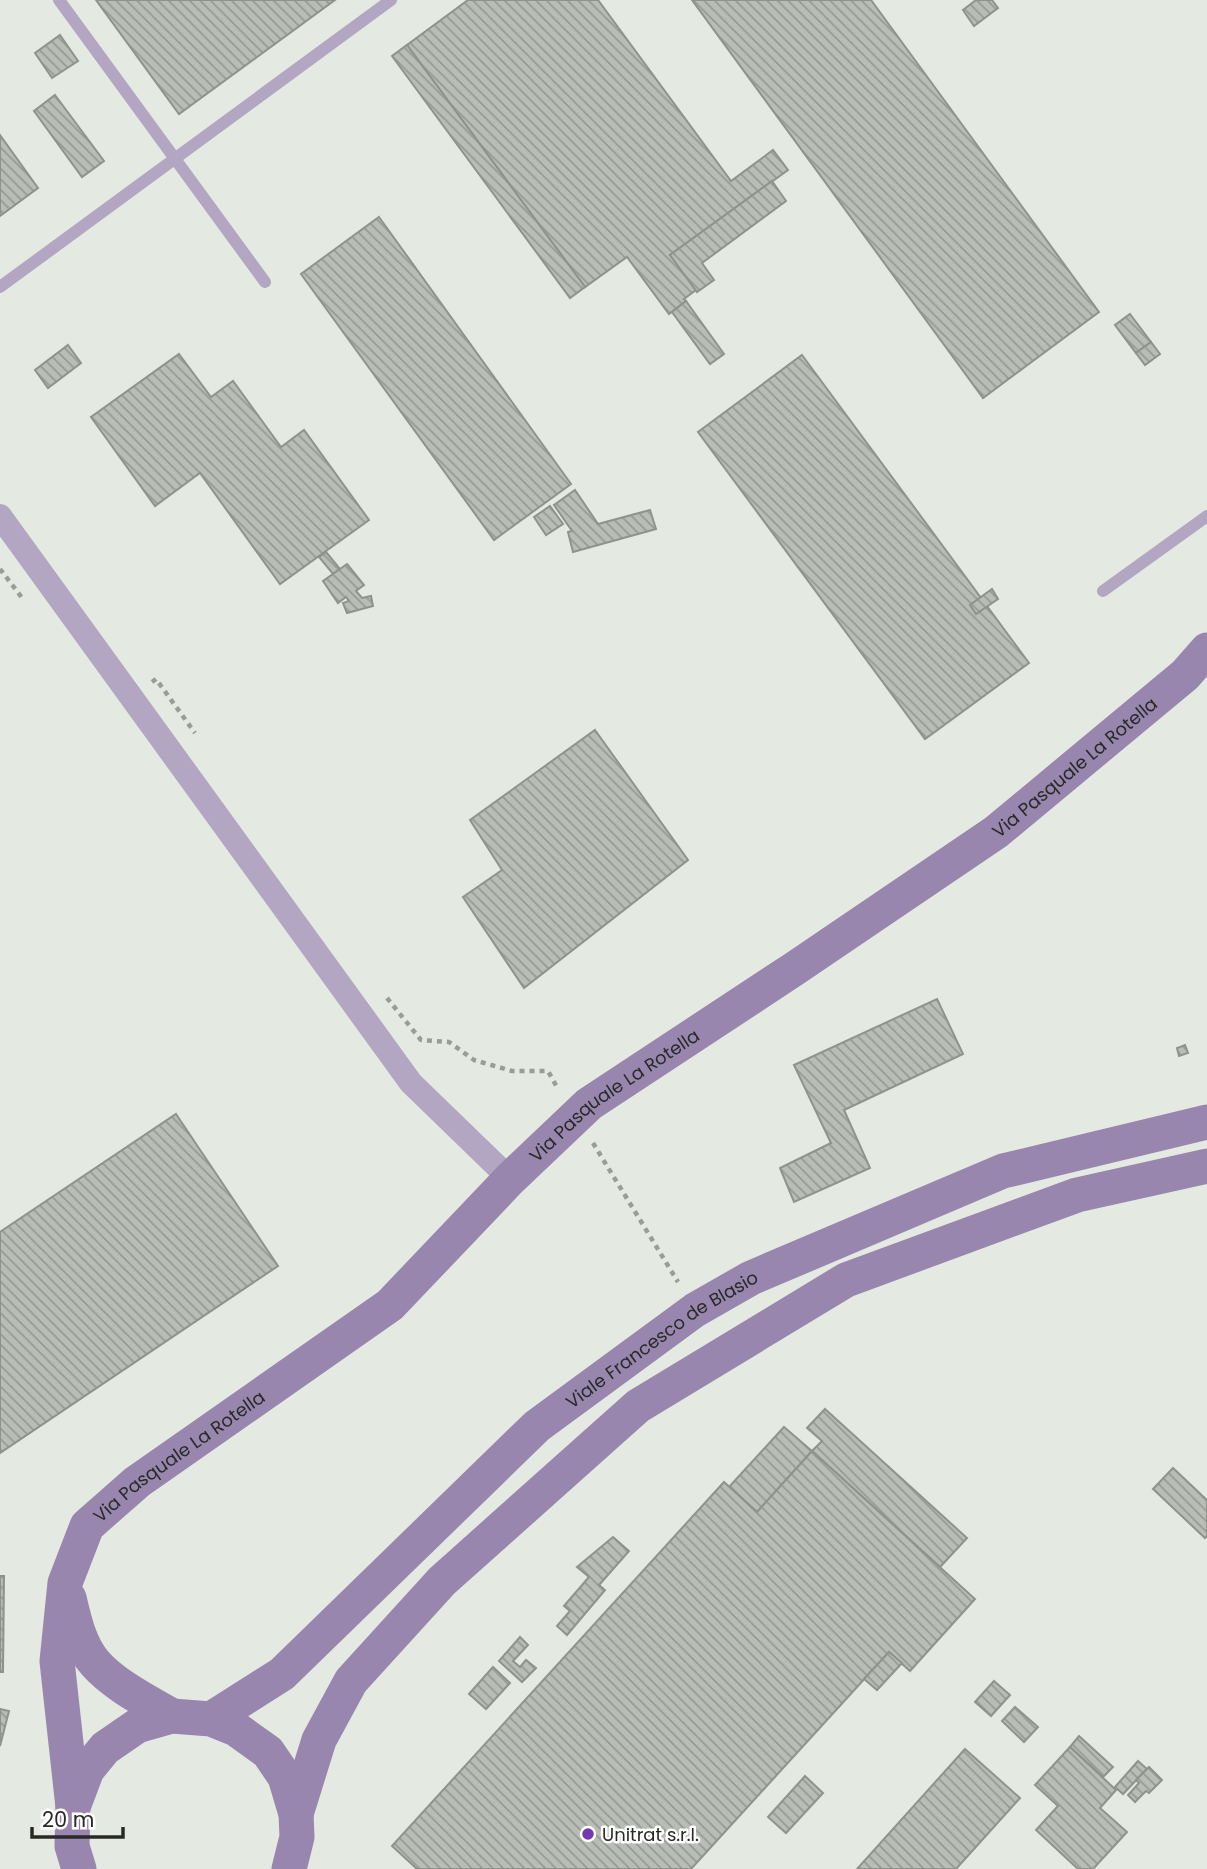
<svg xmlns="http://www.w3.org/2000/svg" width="1207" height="1869" font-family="Poppins,sans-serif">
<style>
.building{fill:url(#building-back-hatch);stroke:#8f938c;stroke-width:2}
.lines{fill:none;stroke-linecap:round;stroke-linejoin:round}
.path{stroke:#999d97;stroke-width:4.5;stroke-dasharray:5 5;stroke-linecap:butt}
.lane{stroke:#b2a6c2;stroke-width:12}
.street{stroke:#b2a6c2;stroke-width:24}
.secondary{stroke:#9886ae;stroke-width:35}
.poi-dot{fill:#7638ad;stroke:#fff;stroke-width:2.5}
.labels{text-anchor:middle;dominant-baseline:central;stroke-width:5;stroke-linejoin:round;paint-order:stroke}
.street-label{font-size:18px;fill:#292a27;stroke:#fff}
.poi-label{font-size:18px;fill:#292a27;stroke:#fff;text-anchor:start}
</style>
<defs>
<pattern id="building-back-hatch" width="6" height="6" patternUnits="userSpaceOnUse" patternTransform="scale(1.75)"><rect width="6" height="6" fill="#b8bdb5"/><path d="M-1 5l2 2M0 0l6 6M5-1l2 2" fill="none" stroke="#969a93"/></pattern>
</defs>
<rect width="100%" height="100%" fill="#e4e9e1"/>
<g class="building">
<polygon points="96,0 335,0 179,114"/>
<polygon points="468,0 598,0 731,181 773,150 788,170 670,255 696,290 684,299 686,301 669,314 627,257 585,287 407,45"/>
<polygon points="692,0 871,0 1099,312 983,398"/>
<polygon points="976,0 992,0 998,8 974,26 963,10"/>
<polygon points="60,35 78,61 52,78 35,53"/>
<polygon points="407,45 585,287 570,298 392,56"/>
<polygon points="55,95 104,161 82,177 34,111"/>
<polygon points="0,135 38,188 0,216"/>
<polygon points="772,181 786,201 702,263 714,280 697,292 670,255"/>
<polygon points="379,217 571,484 494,540 301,274"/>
<polygon points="686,301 724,354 710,364 672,312"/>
<polygon points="1130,314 1151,342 1136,353 1115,325"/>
<polygon points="1151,342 1160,354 1145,365 1136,353"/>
<polygon points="68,345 81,363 48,388 35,370"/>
<polygon points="179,354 211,397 233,381 281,447 304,430 369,520 280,584 200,473 155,506 91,417"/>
<polygon points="802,355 1029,663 925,739 698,432"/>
<polygon points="575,490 598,524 650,510 656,529 573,552 568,532 572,531 554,505"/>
<polygon points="550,506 563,524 546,535 534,517"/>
<polygon points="326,552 340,569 333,574 319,557"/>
<polygon points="347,564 364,585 356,591 362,598 371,596 373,606 347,613 343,603 349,601 346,597 338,603 323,581"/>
<polygon points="992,589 998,599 976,614 970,605"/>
<polygon points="595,730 688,860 524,988 463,897 502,870 470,820"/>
<polygon points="937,999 963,1054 844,1110 870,1168 794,1202 780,1168 831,1143 794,1065"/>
<polygon points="1185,1045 1188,1053 1179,1056 1177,1048"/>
<polygon points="176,1114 278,1266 0,1453 0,1232"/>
<polygon points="825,1409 967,1538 940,1567 812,1451 822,1441 807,1428"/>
<polygon points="784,1427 812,1451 757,1512 729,1487"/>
<polygon points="812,1451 975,1599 910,1671 889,1652 691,1869 417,1869 392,1846 724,1482 757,1512"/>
<polygon points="1173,1468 1207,1500 1207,1536 1205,1538 1153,1489"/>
<polygon points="613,1537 629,1551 599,1585 605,1590 567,1635 557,1626 570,1611 564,1606 589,1577 577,1567"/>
<polygon points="0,1576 4,1576 3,1672 0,1672"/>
<polygon points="520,1637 528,1645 513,1661 520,1667 526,1660 536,1668 522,1682 499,1661"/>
<polygon points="889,1652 902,1663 877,1690 864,1679"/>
<polygon points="493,1667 510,1683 486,1709 469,1694"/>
<polygon points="994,1681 1010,1695 991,1716 975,1702"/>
<polygon points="1015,1707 1038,1727 1024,1742 1002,1721"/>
<polygon points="0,1709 9,1711 0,1746"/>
<polygon points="1079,1736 1113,1767 1103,1777 1070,1747"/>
<polygon points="1070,1747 1116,1790 1100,1808 1127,1832 1093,1869 1078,1869 1036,1830 1058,1806 1035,1785"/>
<polygon points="965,1749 1020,1798 956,1869 857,1869"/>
<polygon points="1138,1761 1147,1769 1123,1794 1115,1787"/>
<polygon points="1149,1767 1162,1780 1149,1793 1146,1791 1135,1802 1128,1795 1139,1783 1136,1780"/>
<polygon points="805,1776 823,1793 786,1833 768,1817"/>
</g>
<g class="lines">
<g class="path">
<polyline points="0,569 23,599"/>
<polyline points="152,682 156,679 195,733"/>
<polyline points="387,998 421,1040 449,1042 474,1060 512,1071 548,1071 558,1089"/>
<polyline points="593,1143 678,1282"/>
</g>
<g class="lane">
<polyline points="59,0 265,282"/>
<polyline points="0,287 391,0"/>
<polyline points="1103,591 1207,516"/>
</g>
<polyline class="street" points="0,516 411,1083 510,1179"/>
<g class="secondary">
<path d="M69,1598C74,1620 80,1646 95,1663C114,1685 148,1702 172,1716"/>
<path id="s1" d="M211,1719L282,1674L537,1426L695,1310L751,1278L1003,1171L1207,1122"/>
<path id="s2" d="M73,1807L57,1661L65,1583L87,1526L137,1482L390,1305L510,1179L589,1104L794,969L996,832L1185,675L1207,650"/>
<polyline points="296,1814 319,1740 351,1681 442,1581 638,1406 846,1280 1077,1195 1207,1166"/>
<polyline points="79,1869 72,1846 73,1807 87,1770 105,1748 137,1726 172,1716 211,1719 236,1729 268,1752 285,1777 296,1814 297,1837 289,1869"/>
</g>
</g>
<circle class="poi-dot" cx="588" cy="1834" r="7"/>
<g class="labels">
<g class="street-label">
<text stroke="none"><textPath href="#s2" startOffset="1536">Via Pasquale La Rotella</textPath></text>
<text stroke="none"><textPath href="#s2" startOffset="970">Via Pasquale La Rotella</textPath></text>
<text stroke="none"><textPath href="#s1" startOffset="592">Viale Francesco de Blasio</textPath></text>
<text stroke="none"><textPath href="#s2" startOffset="402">Via Pasquale La Rotella</textPath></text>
</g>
<g class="poi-label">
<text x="602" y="1834">Unitrat s.r.l.</text>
</g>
</g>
<path d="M32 1827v10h91v-10" fill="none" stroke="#292a27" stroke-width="3.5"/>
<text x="42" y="1827" font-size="21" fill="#292a27" stroke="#ffffff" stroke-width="5" paint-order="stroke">20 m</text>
</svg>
